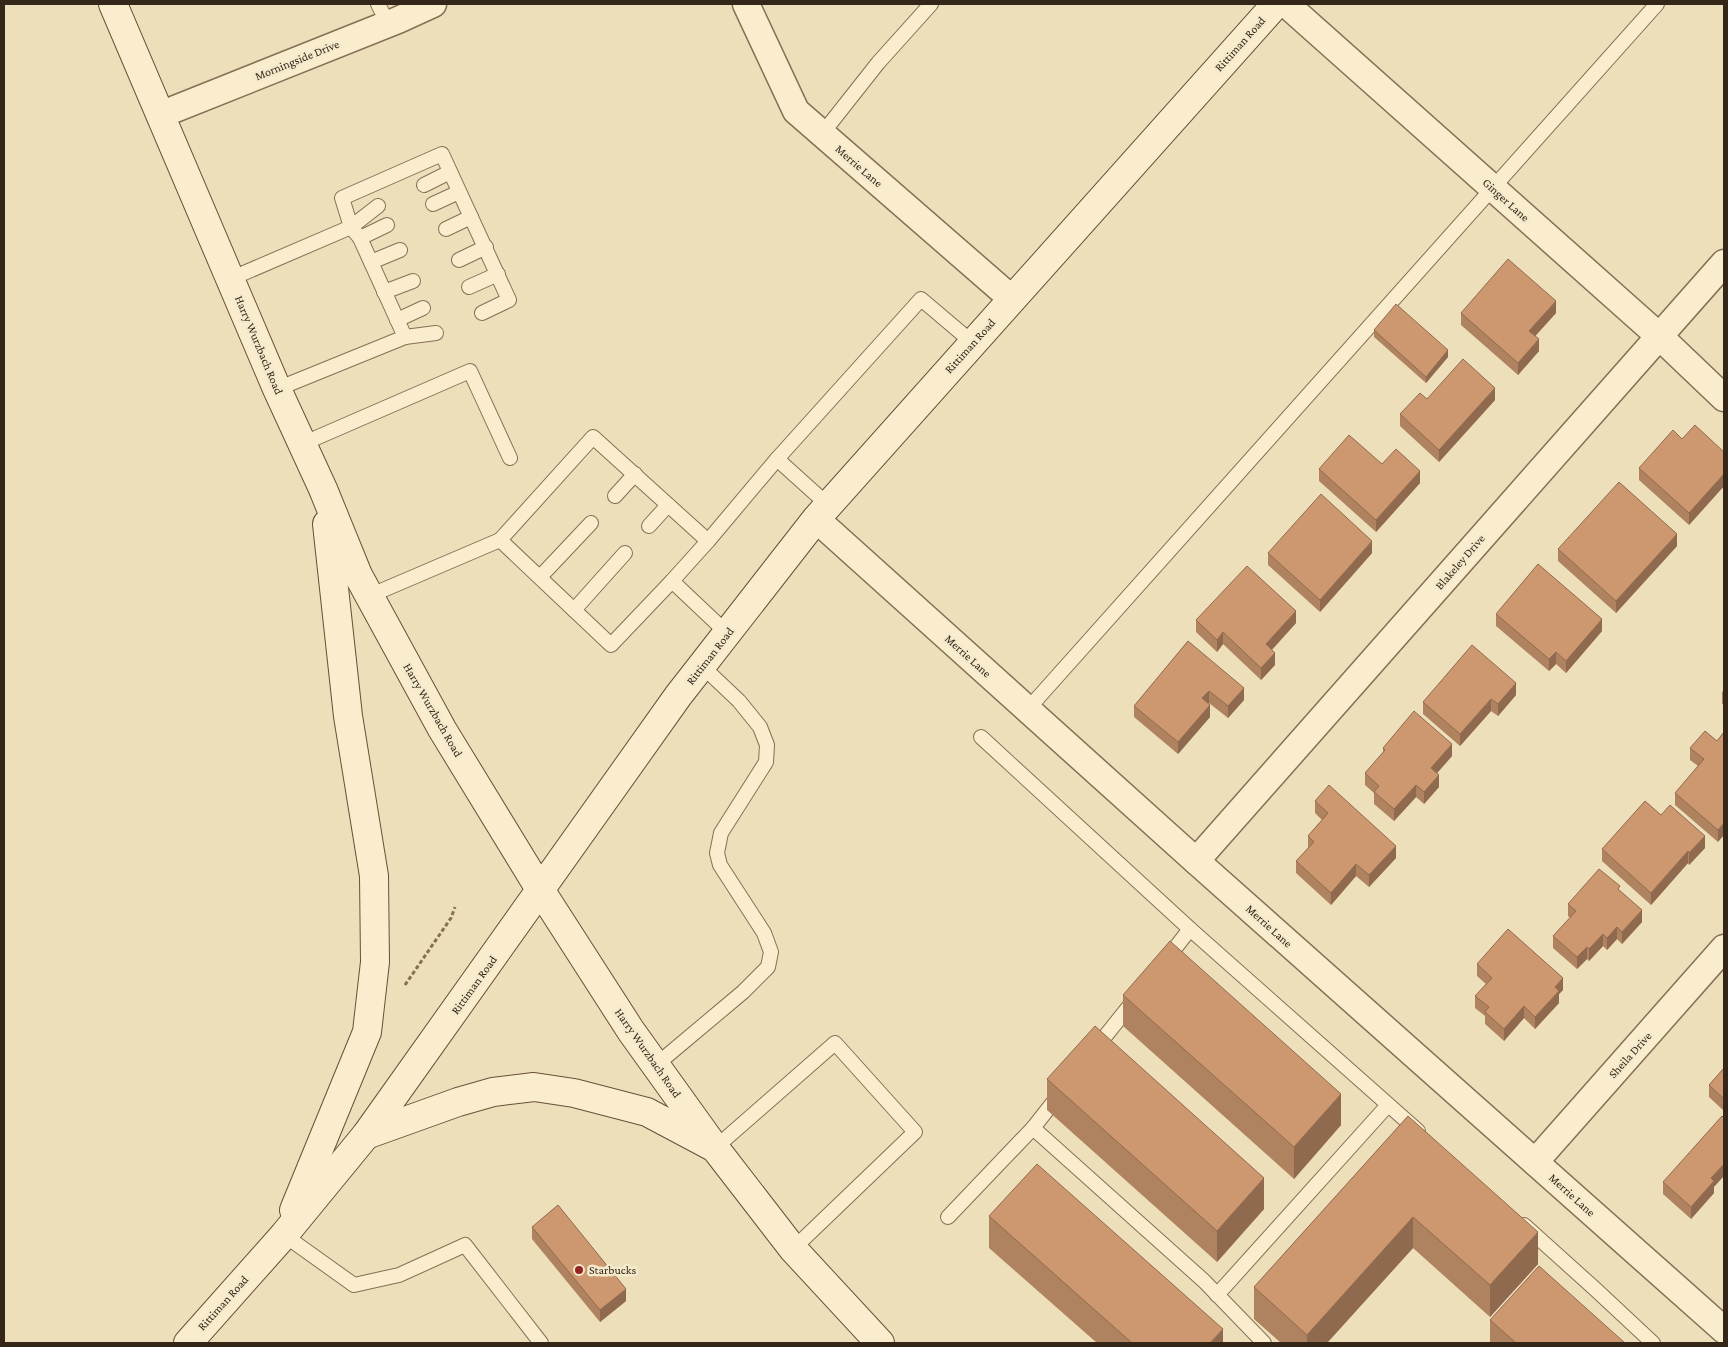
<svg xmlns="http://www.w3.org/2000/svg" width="1728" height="1347" font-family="'Crimson Pro',serif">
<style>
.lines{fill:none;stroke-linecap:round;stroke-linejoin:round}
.lane-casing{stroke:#856f55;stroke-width:16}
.street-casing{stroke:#856f55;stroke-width:29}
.secondary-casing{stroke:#675039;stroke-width:30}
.path{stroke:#856f55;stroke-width:3;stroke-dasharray:4 2.5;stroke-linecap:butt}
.lane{stroke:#f9edce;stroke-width:14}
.street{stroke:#f9edce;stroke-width:26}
.secondary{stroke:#f9edce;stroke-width:28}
.wall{fill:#b08360}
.shaded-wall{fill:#906a4e}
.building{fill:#cd9870;stroke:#906a4e}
.poi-dot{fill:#952524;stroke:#f5eacb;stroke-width:2}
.labels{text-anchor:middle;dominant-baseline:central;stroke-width:5;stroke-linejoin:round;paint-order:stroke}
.street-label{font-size:12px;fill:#34271a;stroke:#f5eacb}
.poi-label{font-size:12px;fill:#34271a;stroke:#f5eacb;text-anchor:start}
</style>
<rect width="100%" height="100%" fill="#eedfbb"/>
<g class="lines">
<defs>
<g id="lane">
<polyline points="378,4 388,24"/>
<polyline points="822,134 878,63 931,4"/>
<polyline points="424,185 450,172"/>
<polyline points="433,204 459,192"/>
<polyline points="378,206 351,227 342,198 442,154 509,300 482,313"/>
<polyline points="446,229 471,217"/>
<polyline points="360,238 387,225"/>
<polyline points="459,260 486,247"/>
<polyline points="371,262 400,250"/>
<polyline points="230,279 351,227 360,238 405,337 277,389"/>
<polyline points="469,287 498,274"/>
<polyline points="384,292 413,281"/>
<polyline points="397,320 423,308"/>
<polyline points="405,337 436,333"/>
<polyline points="302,444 470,371 510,458"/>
<polyline points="615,496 635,474"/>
<polyline points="828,505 777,459 921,299 973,343"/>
<polyline points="649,526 668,505"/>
<polyline points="500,540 593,437 708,541"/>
<polyline points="540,577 591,523"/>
<polyline points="672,581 708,541 777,459"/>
<polyline points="369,596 500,540 611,645 672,581 727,633"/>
<polyline points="574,610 625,553"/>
<polyline points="1028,709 1657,4"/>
<polyline points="981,737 1190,929 1165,961"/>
<polyline points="1190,929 1418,1131"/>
<polyline points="1095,1049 1135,999"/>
<polyline points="656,1065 743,992 768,967 771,952 764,933 720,865 717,853 721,833 766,762 767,745 760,727 739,701 702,666"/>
<polyline points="1033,1128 1204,1281 1264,1343"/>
<polyline points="715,1148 835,1043 915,1132 793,1249"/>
<polyline points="948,1217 1033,1128 1059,1095"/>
<polyline points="1524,1225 1594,1288 1653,1343"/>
<polyline points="284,1235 354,1285 399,1275 465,1245 541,1343"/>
<polyline points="1217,1295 1388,1105"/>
</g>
<g id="street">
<polyline points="746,4 796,111 1012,299"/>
<polyline points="1286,4 1659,336 1724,398"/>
<polyline points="160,115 398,20 433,4"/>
<polyline points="816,519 1196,861 1724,1330"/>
<polyline points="1196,861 1724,263"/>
<polyline points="1535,1162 1724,948"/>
</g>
<g id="secondary">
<polyline points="113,4 277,389 323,489 358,575 442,729 541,891 631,1031 715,1148 793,1249 880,1343"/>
<polyline points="366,1135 458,1102 493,1092 534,1087 574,1093 647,1112 711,1146"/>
<polyline points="294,1210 367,1032 375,962 374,876 348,716 327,524"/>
<polyline points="188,1343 284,1235 366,1135 678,696 816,519 1276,4"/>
</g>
</defs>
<use href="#lane" class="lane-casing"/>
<use href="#street" class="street-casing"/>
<use href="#secondary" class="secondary-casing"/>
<polyline class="path" points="405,985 451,918 455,907"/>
<use href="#lane" class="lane"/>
<use href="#street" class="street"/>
<use href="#secondary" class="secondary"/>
</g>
<g class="wall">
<polygon points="1461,313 1556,313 1535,336 1539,351 1518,375 1461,325"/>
<polygon points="1374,330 1448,357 1426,383 1374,337"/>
<polygon points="1427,399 1495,400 1439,462 1400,426 1400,414"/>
<polygon points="1682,439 1724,452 1724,486 1689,525 1639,480 1639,468"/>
<polygon points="1319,469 1420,483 1376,532 1319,481"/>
<polygon points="1677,546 1616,613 1558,561 1558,549"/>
<polygon points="1268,553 1372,553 1320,612 1268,565"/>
<polygon points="1496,614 1602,631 1566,673 1556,664 1549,671 1496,626"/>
<polygon points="1196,620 1296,623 1272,650 1275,665 1261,680 1223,644 1217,652 1196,632"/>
<polygon points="1188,641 1244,700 1228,718 1209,703 1210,717 1178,754 1134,717 1134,706"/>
<polygon points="1724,690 1724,705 1722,704 1722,692"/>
<polygon points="1516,695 1498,716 1491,711 1460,746 1423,714 1423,702"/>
<polygon points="1724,732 1718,842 1675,805 1675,793 1698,766 1690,760 1690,748 1717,741"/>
<polygon points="1383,748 1452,756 1437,773 1439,787 1424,804 1416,797 1394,821 1374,804 1374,793 1365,785 1365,773 1383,754"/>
<polygon points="1315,801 1396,858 1369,887 1356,876 1331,905 1296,873 1296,861 1308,848 1308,836 1322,820 1315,813"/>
<polygon points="1661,815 1705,848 1689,865 1688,863 1651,905 1602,861 1602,849"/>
<polygon points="1620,891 1642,922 1622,944 1617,939 1607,950 1603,946 1589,961 1587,959 1577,969 1553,948 1553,936 1570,918 1568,916 1568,904"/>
<polygon points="1477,964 1563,990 1559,994 1559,1003 1535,1029 1524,1018 1504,1041 1485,1024 1485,1016 1475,1008 1475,996 1486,984 1477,976"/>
<polygon points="1123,995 1341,1125 1294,1179 1123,1026"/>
<polygon points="1724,1068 1724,1111 1709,1097 1709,1085"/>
<polygon points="1047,1079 1264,1209 1217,1262 1047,1110"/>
<polygon points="1408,1116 1538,1264 1490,1317 1413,1248 1327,1343 1281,1343 1254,1319 1254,1287"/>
<polygon points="1663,1182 1714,1187 1714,1193 1691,1219 1663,1194"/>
<polygon points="989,1216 1223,1343 1097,1343 989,1248"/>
<polygon points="532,1227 626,1301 600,1322 532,1239"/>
<polygon points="1490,1320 1625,1343 1490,1343"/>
</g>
<g class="shaded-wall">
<polygon points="1556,301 1556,313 1529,343 1529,331"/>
<polygon points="1539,339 1539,351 1518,375 1518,363"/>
<polygon points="1448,350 1448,357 1426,383 1426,377"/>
<polygon points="1495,388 1495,400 1439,462 1439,450"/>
<polygon points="1420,471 1420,483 1376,532 1376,520"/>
<polygon points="1724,474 1724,486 1689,525 1689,513"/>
<polygon points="1677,534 1677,546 1616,613 1616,601"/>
<polygon points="1372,541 1372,553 1320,612 1320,600"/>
<polygon points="1296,611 1296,623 1266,656 1266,644"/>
<polygon points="1602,619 1602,631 1566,673 1566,661"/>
<polygon points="1223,632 1223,644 1217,652 1217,640"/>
<polygon points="1556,652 1556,664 1549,671 1549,659"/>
<polygon points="1275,653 1275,665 1261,680 1261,668"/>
<polygon points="1516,683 1516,695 1498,716 1498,704"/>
<polygon points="1244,688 1244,700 1228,718 1228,706"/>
<polygon points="1209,691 1209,703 1202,710 1202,698"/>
<polygon points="1491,699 1491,711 1460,746 1460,734"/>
<polygon points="1210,705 1210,717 1178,754 1178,742"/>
<polygon points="1452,744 1452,756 1431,780 1431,768"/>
<polygon points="1439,775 1439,787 1424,804 1424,792"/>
<polygon points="1416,785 1416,797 1394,821 1394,809"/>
<polygon points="1724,823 1724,835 1718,842 1718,830"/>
<polygon points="1705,836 1705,848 1689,865 1689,853"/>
<polygon points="1396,846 1396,858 1369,887 1369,875"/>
<polygon points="1688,851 1688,863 1651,905 1651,893"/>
<polygon points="1356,864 1356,876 1331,905 1331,893"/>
<polygon points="1642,910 1642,922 1622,944 1622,932"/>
<polygon points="1617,927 1617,939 1607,950 1607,938"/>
<polygon points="1603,934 1603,946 1589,961 1589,949"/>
<polygon points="1587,947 1587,959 1577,969 1577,957"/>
<polygon points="1563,978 1563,990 1559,994 1559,1003 1535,1029 1535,1017 1555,987"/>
<polygon points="1524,1006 1524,1018 1504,1041 1504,1029"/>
<polygon points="1341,1094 1341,1125 1294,1179 1294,1147"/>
<polygon points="1724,1164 1724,1176 1714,1187 1714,1193 1691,1219 1691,1207 1711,1178"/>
<polygon points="1264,1178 1264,1209 1217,1262 1217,1231"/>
<polygon points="1413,1217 1413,1248 1327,1343 1307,1343 1307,1335"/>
<polygon points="1538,1232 1538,1264 1490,1317 1490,1285"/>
<polygon points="626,1289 626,1301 600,1322 600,1310"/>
<polygon points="1223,1329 1223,1343 1210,1343"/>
</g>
<g class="building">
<polygon points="1508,259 1556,301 1529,331 1539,339 1518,363 1461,313"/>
<polygon points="1396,304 1448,350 1426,377 1374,330"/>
<polygon points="1463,359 1495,388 1439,450 1400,414 1420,393 1427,399"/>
<polygon points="1695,425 1724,452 1724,474 1689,513 1639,468 1673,430 1682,439"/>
<polygon points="1349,435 1382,464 1396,449 1420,471 1376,520 1319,469"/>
<polygon points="1619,482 1677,534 1616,601 1558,549"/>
<polygon points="1321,494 1372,541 1320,600 1268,553"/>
<polygon points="1538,564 1602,619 1566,661 1556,652 1549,659 1496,614"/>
<polygon points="1247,566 1296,611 1266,644 1275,653 1261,668 1223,632 1217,640 1196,620"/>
<polygon points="1188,641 1244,688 1228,706 1209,691 1202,698 1210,705 1178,742 1134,706"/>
<polygon points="1472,645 1516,683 1498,704 1491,699 1460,734 1423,702"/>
<polygon points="1414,711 1452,744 1431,768 1439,775 1424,792 1416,785 1394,809 1374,792 1379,786 1365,773 1385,750 1383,748"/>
<polygon points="1705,731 1717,741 1724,732 1724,823 1718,830 1675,793 1704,759 1690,748"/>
<polygon points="1329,785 1396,846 1369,875 1356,864 1331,893 1296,861 1314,842 1308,836 1328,813 1315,801"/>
<polygon points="1645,801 1661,815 1670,805 1705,836 1689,853 1688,851 1651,893 1602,849"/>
<polygon points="1599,869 1620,886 1618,889 1642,910 1622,932 1617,927 1607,938 1603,934 1589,949 1587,947 1577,957 1553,936 1576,911 1568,904"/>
<polygon points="1508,929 1563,978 1555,987 1559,991 1535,1017 1524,1006 1504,1029 1485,1012 1489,1007 1475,996 1492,978 1477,964"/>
<polygon points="1170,941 1341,1094 1294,1147 1123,995"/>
<polygon points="1095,1026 1264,1178 1217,1231 1047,1079"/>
<polygon points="1724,1068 1724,1099 1709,1085"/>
<polygon points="1408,1116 1538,1232 1490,1285 1413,1217 1307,1335 1254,1287"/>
<polygon points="1722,1116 1724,1118 1724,1164 1711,1178 1714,1181 1691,1207 1663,1182"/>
<polygon points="1037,1164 1223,1329 1210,1343 1132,1343 989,1216"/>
<polygon points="558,1205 626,1289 600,1310 532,1227"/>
<polygon points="1539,1266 1625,1343 1516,1343 1490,1320"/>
</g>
<circle class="poi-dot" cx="579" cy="1270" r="5"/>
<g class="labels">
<g class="street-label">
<text transform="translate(1240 44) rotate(-48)">Rittiman Road</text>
<text transform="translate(297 60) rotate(-22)">Morningside Drive</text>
<text transform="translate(859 166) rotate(41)">Merrie Lane</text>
<text transform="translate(1506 200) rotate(42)">Ginger Lane</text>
<text transform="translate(259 345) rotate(67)">Harry Wurzbach Road</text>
<text transform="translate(970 346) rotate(-48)">Rittiman Road</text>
<text transform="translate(1460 562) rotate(-49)">Blakeley Drive</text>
<text transform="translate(710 656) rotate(-52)">Rittiman Road</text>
<text transform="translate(968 656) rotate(42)">Merrie Lane</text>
<text transform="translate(433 710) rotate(60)">Harry Wurzbach Road</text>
<text transform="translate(1269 926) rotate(42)">Merrie Lane</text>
<text transform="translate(474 985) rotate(-54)">Rittiman Road</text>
<text transform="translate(648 1053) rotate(55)">Harry Wurzbach Road</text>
<text transform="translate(1630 1055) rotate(-48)">Sheila Drive</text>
<text transform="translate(1572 1195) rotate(42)">Merrie Lane</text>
<text transform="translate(223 1303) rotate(-48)">Rittiman Road</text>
</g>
<g class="poi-label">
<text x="589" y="1270">Starbucks</text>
</g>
</g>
<rect width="1728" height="1347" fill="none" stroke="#34271a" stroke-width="10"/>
</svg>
